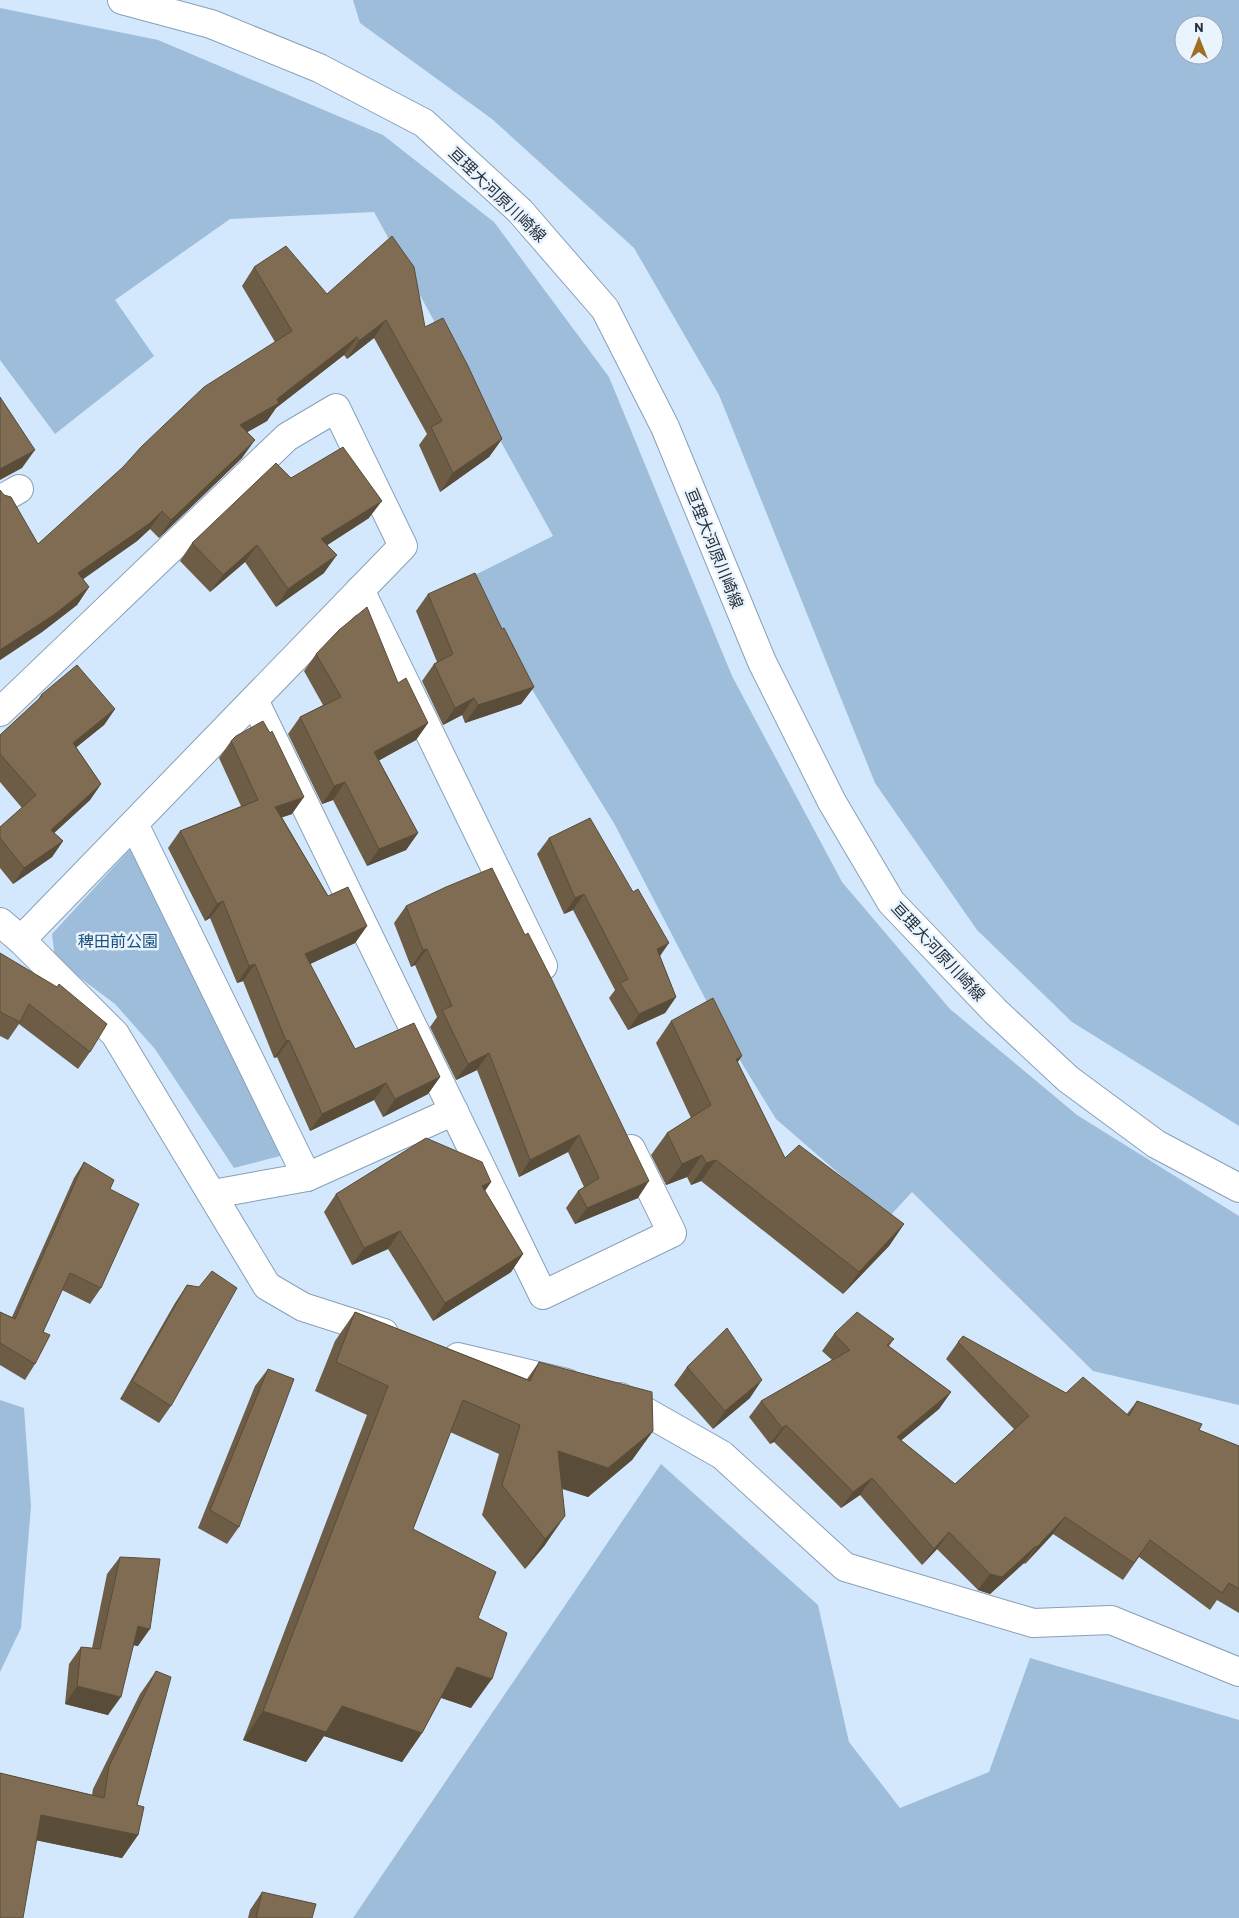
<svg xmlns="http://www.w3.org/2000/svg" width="1239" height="1918" font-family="Barlow,'Noto Sans JP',sans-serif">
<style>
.green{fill:#9dbdda;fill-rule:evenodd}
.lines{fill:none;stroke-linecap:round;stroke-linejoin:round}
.minor-casing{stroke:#87a0b8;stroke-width:30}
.primary-casing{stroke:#87a0b8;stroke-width:30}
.minor{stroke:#fff;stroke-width:28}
.primary{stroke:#fff;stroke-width:28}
.wall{fill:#6d5d47}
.shaded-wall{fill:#594c39}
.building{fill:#7f6c52;stroke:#594c39}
.labels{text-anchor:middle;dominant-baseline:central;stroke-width:5;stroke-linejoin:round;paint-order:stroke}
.street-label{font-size:16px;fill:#26313a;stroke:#e9f4fe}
.park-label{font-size:16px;fill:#1a4f79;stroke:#e9f4fe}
</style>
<rect width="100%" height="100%" fill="#d3e8fc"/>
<g class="green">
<path d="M353,0H1239V1126L1072,1022L977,930L875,783L719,395L634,248L492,119L360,23ZM1184,25H1214V55H1184Z"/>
<polygon points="0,8 158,40 383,135 494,222 609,377 732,676 842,882 950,1009 1077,1115 1239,1216 1239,1405 1093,1371 912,1192 889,1217 776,1119 722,1031 615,825 465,580 553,536 374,212 230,219 115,300 154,356 55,434 0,360"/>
<polygon points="132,847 284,1155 234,1168 155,1049 115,1004 55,959 52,934"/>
<polygon points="0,1400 24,1408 31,1506 21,1628 0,1672"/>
<polygon points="661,1464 818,1605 849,1742 900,1808 989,1772 1030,1658 1239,1720 1239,1918 353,1918"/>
</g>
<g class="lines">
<defs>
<g id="minor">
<polyline points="0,500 19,489"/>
<polyline points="360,590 543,966"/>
<polyline points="254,700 543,1295 672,1233 631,1149"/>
<polyline points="0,712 287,437 336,408 403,546 21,940"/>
<polyline points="134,824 307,1177"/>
<polyline points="0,922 21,940 115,1034 267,1286 303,1307 384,1333"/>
<polyline points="213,1194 307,1177 454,1111"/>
<polyline points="458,1357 567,1383"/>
<polyline points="620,1397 722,1455 845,1567 1033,1623 1111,1620 1239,1672"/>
</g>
<polyline id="primary" points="122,0 211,24 319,68 424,123 520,211 605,309 665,427 762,662 832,802 891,902 995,1011 1068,1079 1156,1144 1239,1188"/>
</defs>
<use href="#minor" class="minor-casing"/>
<use href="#primary" class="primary-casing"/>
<use href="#minor" class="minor"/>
<use href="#primary" class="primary"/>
</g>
<g class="wall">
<polygon points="254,267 327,294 425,327 502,439 489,457 440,492 419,445 427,434 374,338 347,359 344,355 276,408 267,421 247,432 242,458 159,538 150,529 137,541 83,579 89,587 77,605 42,632 0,660 0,490 38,544 275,342 242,286"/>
<polygon points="291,478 369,518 327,545 324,573 276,607 245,562 210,592 180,561 192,543"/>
<polygon points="428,594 502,629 534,687 521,704 465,723 462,715 443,725 422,681 434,664 437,662 416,611"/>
<polygon points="316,654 398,683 428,723 416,740 379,760 418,833 406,850 367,866 333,800 322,804 288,734 300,717 323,705 304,671"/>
<polygon points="41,695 115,709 104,725 76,747 101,784 90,800 54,833 63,841 52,857 13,884 0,868 0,827 22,808 0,782 0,735 37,701"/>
<polygon points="231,741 292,814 282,817 328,896 367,926 355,943 310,964 355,1049 440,1077 428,1094 383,1117 374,1100 310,1131 277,1057 274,1058 243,981 237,983 210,918 205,921 168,848 180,831 241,806 219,758"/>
<polygon points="549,838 660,956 676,997 665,1013 628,1030 609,998 615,990 573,910 564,914 537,854"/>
<polygon points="406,906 638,1198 575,1224 566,1208 578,1191 584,1187 568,1152 519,1177 477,1070 456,1080 430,1027 437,1017 415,965 411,967 394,923"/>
<polygon points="0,953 90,1052 78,1069 19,1024 8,1040 0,1036"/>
<polygon points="671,1021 738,1063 785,1158 904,1224 889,1246 843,1294 701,1181 691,1185 687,1177 666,1185 651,1155 667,1133 691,1118 656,1043"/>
<polygon points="84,1162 110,1189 101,1288 90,1304 62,1290 43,1332 35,1364 25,1380 0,1365 0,1312 12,1317 74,1178"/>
<polygon points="491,1182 485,1191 523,1254 511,1272 433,1321 388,1249 352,1265 324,1212 336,1194"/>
<polygon points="187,1285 171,1406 159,1423 120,1399 175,1303"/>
<polygon points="355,1312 527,1379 539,1362 653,1431 632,1460 588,1497 562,1489 545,1545 525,1569 482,1515 499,1454 450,1432 413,1529 478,1618 471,1708 441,1698 422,1733 402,1762 324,1736 306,1762 243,1740 367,1415 315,1391 335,1341"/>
<polygon points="834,1334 894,1339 889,1346 951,1392 939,1409 901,1440 955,1484 1014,1429 946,1359 958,1342 1066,1393 1127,1414 1137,1401 1199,1430 1239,1446 1239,1613 1217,1600 1210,1610 1139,1557 1123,1580 1053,1534 1025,1564 1024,1563 990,1594 978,1590 937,1549 922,1565 860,1495 841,1508 774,1442 770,1444 749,1417 761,1401 832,1360 822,1351"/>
<polygon points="687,1367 750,1398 713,1429 674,1385"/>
<polygon points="268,1369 239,1527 227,1544 198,1528 255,1386"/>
<polygon points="120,1557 138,1646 134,1645 108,1715 65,1704 69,1664 81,1647 92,1648 107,1574"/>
<polygon points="156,1671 137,1805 138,1835 122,1858 36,1840 0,1773 92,1795 93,1789 140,1694"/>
<polygon points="262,1892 312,1918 248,1918 250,1910"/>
</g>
<g class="shaded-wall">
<polygon points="386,320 374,338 347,359 359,341"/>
<polygon points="357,337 344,355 276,408 267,421 228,443 240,425 277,399"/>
<polygon points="502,439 489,457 440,492 453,473"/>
<polygon points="255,440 242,458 159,538 171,520"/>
<polygon points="35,450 22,468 0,480 0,469"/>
<polygon points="382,501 369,518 309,557 321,539"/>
<polygon points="162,511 150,529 137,541 65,592 78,573"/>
<polygon points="257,545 245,562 210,592 223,575"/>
<polygon points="337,555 324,573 276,607 288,589"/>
<polygon points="89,587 77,605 42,632 0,660 0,650"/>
<polygon points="534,687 521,704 465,723 478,705"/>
<polygon points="474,698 462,715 443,725 455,708"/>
<polygon points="115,709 104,725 62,759 73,743"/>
<polygon points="428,723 416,740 362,770 374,752"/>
<polygon points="345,782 333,800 322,804 334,786"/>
<polygon points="101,784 90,800 40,846 51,830"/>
<polygon points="304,797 292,814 263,824 275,807"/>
<polygon points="418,833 406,850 367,866 379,849"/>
<polygon points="63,841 52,857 13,884 24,868"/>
<polygon points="584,894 573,910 564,914 575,898"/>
<polygon points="223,901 210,918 205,921 217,904"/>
<polygon points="367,926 355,943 293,972 305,954"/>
<polygon points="669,943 658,959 657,949"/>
<polygon points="427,949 415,965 411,967 423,950"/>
<polygon points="255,964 243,981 237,983 249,966"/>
<polygon points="676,997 665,1013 628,1030 639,1014"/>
<polygon points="289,1040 277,1057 274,1058 286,1041"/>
<polygon points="489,1053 477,1070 456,1080 468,1064"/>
<polygon points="742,1056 727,1078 736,1059"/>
<polygon points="440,1077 428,1094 383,1117 395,1099"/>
<polygon points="386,1083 374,1100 310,1131 322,1114"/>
<polygon points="579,1135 568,1152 519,1177 530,1160"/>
<polygon points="702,1155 687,1177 666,1185 682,1164"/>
<polygon points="716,1160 701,1181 691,1185 706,1163"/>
<polygon points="649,1181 638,1198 575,1224 587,1208"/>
<polygon points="491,1182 479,1199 482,1186"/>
<polygon points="904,1224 889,1246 843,1294 859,1272"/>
<polygon points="400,1231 388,1249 352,1265 364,1248"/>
<polygon points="523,1254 511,1272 433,1321 445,1303"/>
<polygon points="762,1380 750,1398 713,1429 725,1411"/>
<polygon points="951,1392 939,1409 885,1454 897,1437"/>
<polygon points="786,1425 774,1442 770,1444 782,1428"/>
<polygon points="653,1431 632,1460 588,1497 538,1480 558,1451"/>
<polygon points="872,1478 860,1495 841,1508 853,1492"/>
<polygon points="565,1516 545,1545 525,1569 545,1539"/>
<polygon points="1065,1517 1053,1534 1025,1564 1037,1547"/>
<polygon points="949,1532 937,1549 922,1565 934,1549"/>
<polygon points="1036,1546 1024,1563 990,1594 978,1590 990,1574"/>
<polygon points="138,1626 150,1629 138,1646 126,1644"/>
<polygon points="457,1667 492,1679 471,1708 436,1696"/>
<polygon points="77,1686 121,1697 108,1715 65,1704"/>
<polygon points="342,1706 422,1733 402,1762 324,1736 306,1762 243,1740 263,1711"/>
<polygon points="41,1815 138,1835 122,1858 25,1838"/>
</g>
<g class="building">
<polygon points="392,236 414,267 425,327 443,318 468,366 502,439 453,473 431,427 442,421 386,320 359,341 357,337 277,399 279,403 240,425 255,440 171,520 162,511 150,523 78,573 89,587 55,614 0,650 0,490 4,495 11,497 38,544 123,467 141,447 204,387 292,331 254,267 286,246 327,294"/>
<polygon points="0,397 35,450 0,469"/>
<polygon points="343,447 382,501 321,539 337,555 288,589 257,545 223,575 192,543 276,463 291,478"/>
<polygon points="475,573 502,629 504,628 534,687 478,705 474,698 455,708 434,664 453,654 428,594"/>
<polygon points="367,607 398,683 406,678 428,723 374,752 418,833 379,849 345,782 334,786 300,717 341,697 316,654 339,630"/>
<polygon points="77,665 115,709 73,743 101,784 51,830 63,841 24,868 0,838 0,827 36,795 0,754 0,735 42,696 41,695"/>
<polygon points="263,721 270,733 272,731 304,797 275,807 328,896 348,887 367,926 305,954 355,1049 414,1023 440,1077 395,1099 386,1083 322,1114 289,1040 286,1041 255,964 249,966 223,901 217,904 180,831 258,800 231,741 236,736"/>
<polygon points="590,818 633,892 638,889 669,943 657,949 676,997 639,1014 620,983 628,979 584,894 575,898 549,838"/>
<polygon points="492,868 525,935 528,933 551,978 649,1181 587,1208 578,1191 599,1178 579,1135 530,1160 489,1053 468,1064 442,1010 452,1006 427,949 423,950 406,906 446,887"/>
<polygon points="0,953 57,987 59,984 107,1024 90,1052 29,1004 20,1022 0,1012"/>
<polygon points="713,998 742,1056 736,1059 785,1158 799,1145 904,1224 859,1272 716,1160 706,1163 702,1155 682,1164 667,1133 711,1105 671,1021"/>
<polygon points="426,1138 482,1162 491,1182 482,1186 523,1254 445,1303 400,1231 364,1248 336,1194"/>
<polygon points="84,1162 114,1180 110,1189 139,1204 101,1288 70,1273 43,1332 50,1335 35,1364 0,1343 0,1312 15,1319"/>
<polygon points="212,1271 237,1288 171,1406 132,1381 187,1285 199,1287"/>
<polygon points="355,1312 530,1381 539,1362 652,1392 653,1431 608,1468 558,1451 565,1516 545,1539 502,1485 520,1425 463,1400 413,1529 496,1572 478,1618 507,1633 492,1679 457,1667 422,1733 342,1706 326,1732 263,1711 388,1386 336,1362"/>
<polygon points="857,1312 894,1339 887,1345 951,1392 897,1437 955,1484 1029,1416 958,1342 963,1336 1066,1393 1083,1377 1129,1416 1137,1401 1202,1424 1199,1430 1239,1446 1239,1589 1229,1583 1222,1593 1150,1540 1134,1563 1065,1517 1037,1547 1036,1546 1002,1577 990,1574 949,1532 934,1549 872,1478 853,1492 786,1425 782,1428 761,1401 850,1350 834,1334"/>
<polygon points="727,1328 762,1380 725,1411 687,1367"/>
<polygon points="268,1369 294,1379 239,1527 210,1510"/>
<polygon points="120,1557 160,1559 150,1629 138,1626 121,1697 77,1686 81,1647 100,1649"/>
<polygon points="156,1671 171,1677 137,1805 144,1807 138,1835 41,1815 23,1918 0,1918 0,1773 104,1798 109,1766"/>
<polygon points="262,1892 316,1904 312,1918 256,1918"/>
</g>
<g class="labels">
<g class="street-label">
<text transform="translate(498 194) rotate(44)">亘理大河原川崎線</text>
<text transform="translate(715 548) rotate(68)">亘理大河原川崎線</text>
<text transform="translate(939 951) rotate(47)">亘理大河原川崎線</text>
</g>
<g class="park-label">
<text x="118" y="940">稗田前公園</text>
</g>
</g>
<g transform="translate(1199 40)"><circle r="24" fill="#e9f4fe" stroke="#9ba6b0"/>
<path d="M0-4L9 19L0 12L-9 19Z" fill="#9f6f23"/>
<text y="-8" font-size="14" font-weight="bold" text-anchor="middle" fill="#26313a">N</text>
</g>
</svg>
